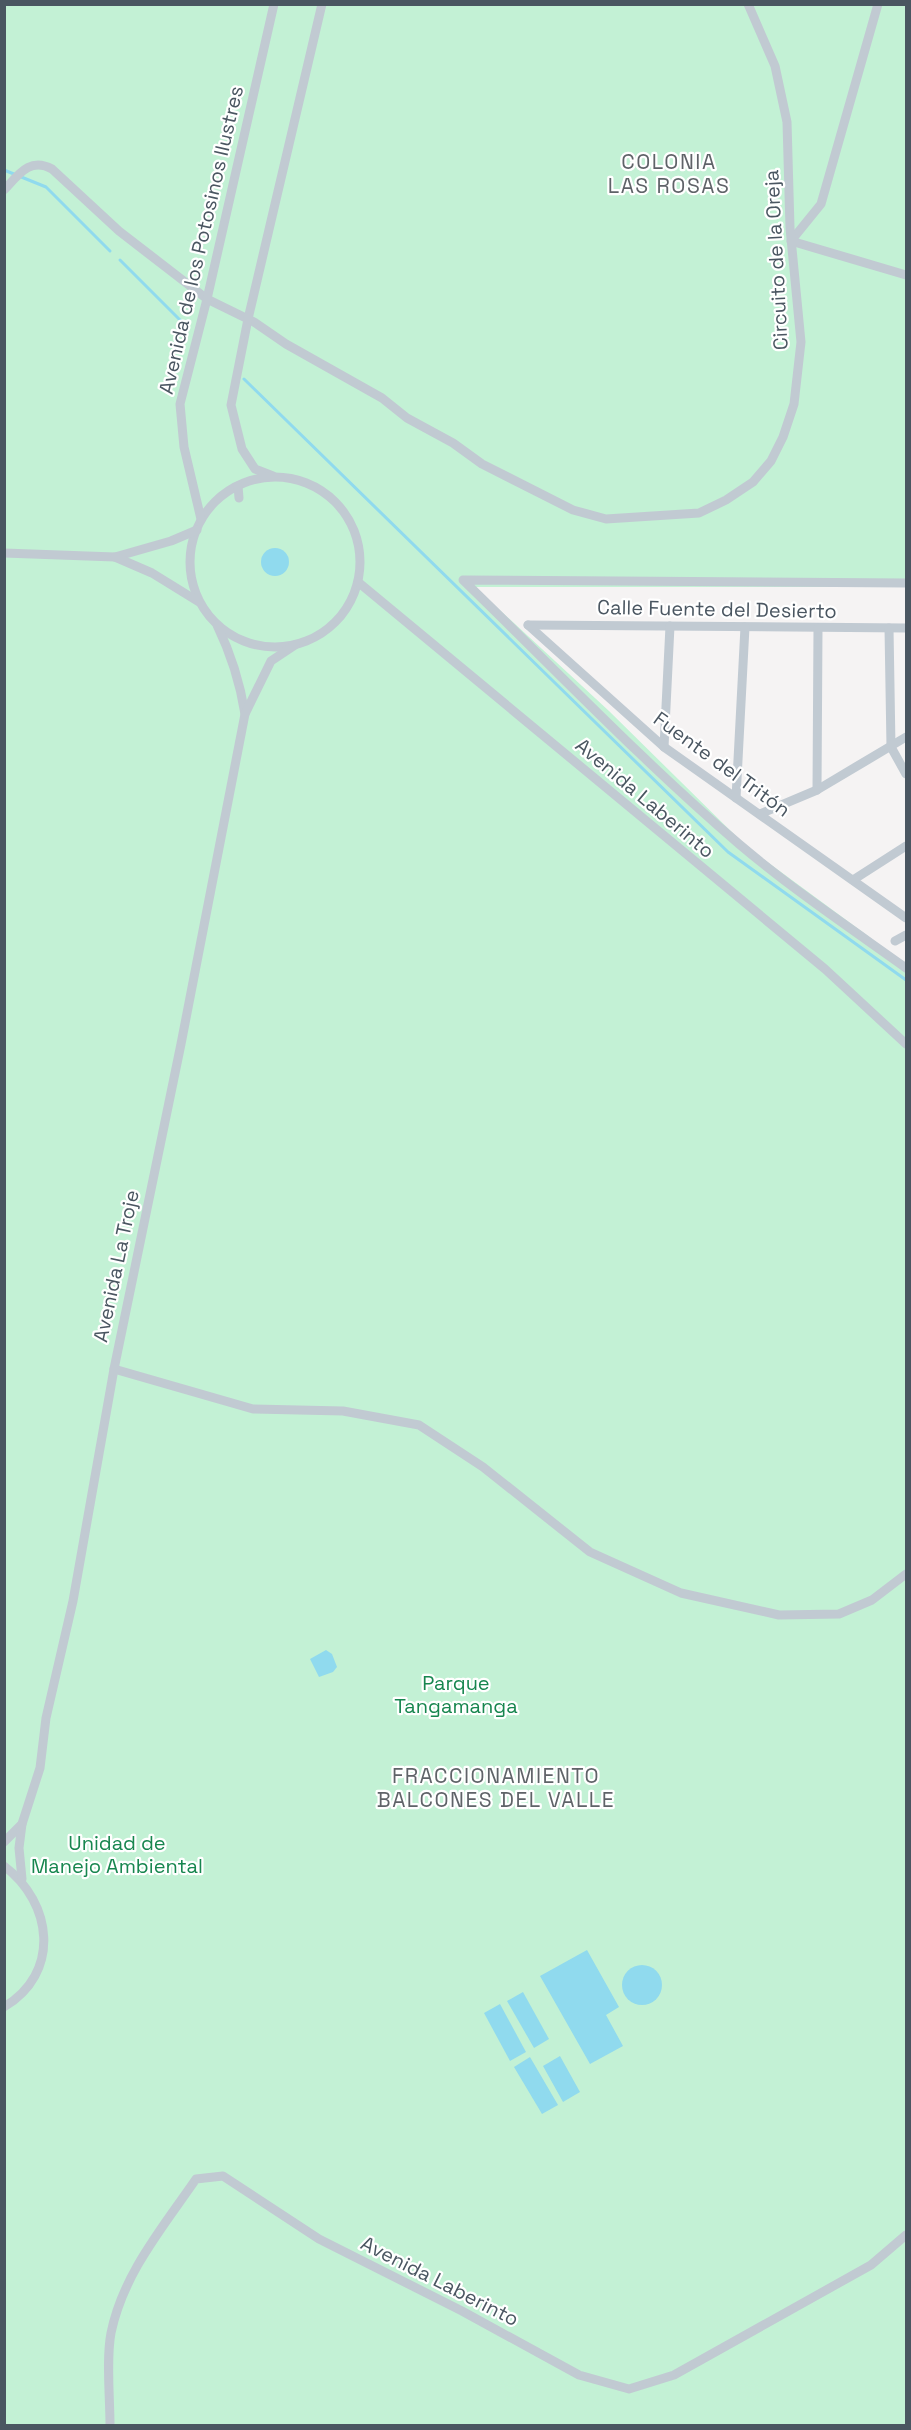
<svg xmlns="http://www.w3.org/2000/svg" width="911" height="2430" font-family="'Space Grotesk',sans-serif">
<style>
.green{fill:#c3f1d5}
.water{fill:#90daee}
.lines{fill:none;stroke-linecap:round;stroke-linejoin:round}
.stream{stroke:#90daee;stroke-width:3}
.street{stroke:#c1cad2;stroke-width:9}
.labels{text-anchor:middle;dominant-baseline:central;stroke-width:4.5;stroke-linejoin:round;paint-order:stroke}
.street-label{font-size:20px;fill:#4a5661;stroke:#fff}
.park-label{font-size:20px;fill:#17864f;stroke:#fff}
.neighbourhood-label{font-size:21px;letter-spacing:1.5px;fill:#5f6368;stroke:#fff}
</style>
<rect width="100%" height="100%" fill="#f5f3f3"/>
<polygon class="green" points="5,5 906,5 906,587 475,587 609,711 747,847 906,964 906,2425 5,2426"/>
<g class="water">
<circle cx="275" cy="562" r="14"/>
<polygon points="326,1650 332,1654 337,1667 333,1672 319,1677 310,1659"/>
<polygon points="587,1950 619,2007 606,2015 623,2046 590,2064 540,1976"/>
<circle cx="642" cy="1985" r="20"/>
<polygon points="523,1992 549,2039 534,2048 507,2001"/>
<polygon points="500,2004 526,2052 510,2061 484,2013"/>
<polygon points="560,2056 580,2092 563,2102 543,2066"/>
<polygon points="530,2057 558,2105 542,2114 514,2067"/>
</g>
<g class="lines">
<g class="stream">
<polyline points="4,170 46,187 110,251"/>
<polyline points="120,260 183,323"/>
<polyline points="244,379 728,852 906,980"/>
</g>
<g class="street">
<polyline points="878,4 821,204 791,241 906,275"/>
<path d="M4,190C19,174 30,157 52,169L119,231L207,299L254,322L286,344L382,398L407,418L453,443L482,464L573,510L606,519L699,513L726,500L753,482L771,461L783,437L794,404L801,342L790,228L787,122L775,66L748,4"/>
<polyline points="273,476 255,469 242,449 231,405 248,319 322,4"/>
<circle cx="275" cy="562" r="85"/>
<polyline points="238,486 239,498"/>
<polyline points="201,519 184,447 180,404 207,299 274,4"/>
<polyline points="4,553 115,557 171,541 197,530"/>
<polyline points="115,557 152,573 199,602"/>
<polyline points="358,582 825,969 906,1044"/>
<path d="M906,583L463,580C554,668 642,761 739,844C792,889 850,928 906,968"/>
<path d="M217,625C231,654 240,682 245,714"/>
<polyline points="528,625 664,747 906,918"/>
<polyline points="528,625 906,628"/>
<polyline points="889,628 891,747 906,774"/>
<polyline points="664,747 670,626"/>
<polyline points="817,790 818,628"/>
<polyline points="736,798 745,627"/>
<polyline points="760,814 817,790 906,737"/>
<polyline points="853,880 906,846"/>
<polyline points="895,941 906,935"/>
<polyline points="114,1369 253,1409 343,1411 419,1425 483,1467 590,1552 681,1593 779,1615 839,1614 872,1600 906,1574"/>
<polyline points="4,1842 22,1824"/>
<path d="M4,1866C53,1903 61,1973 4,2007"/>
<polyline points="22,1879 19,1848 22,1824 40,1768 46,1718 73,1601 114,1369 181,1044 245,714 271,661 295,645"/>
<path d="M110,2426C110,2397 106,2359 111,2333C123,2274 163,2227 196,2179L223,2176L319,2239L462,2311L579,2375L629,2389L674,2375L871,2265L906,2235"/>
</g>
</g>
<g class="labels">
<g class="street-label">
<text transform="translate(201 240) rotate(-77)">Avenida de los Potosinos Ilustres</text>
<text transform="translate(776 260) rotate(-93)">Circuito de la Oreja</text>
<text transform="translate(717 609) rotate(1)">Calle Fuente del Desierto</text>
<text transform="translate(722 764) rotate(36)">Fuente del Tritón</text>
<text transform="translate(645 798) rotate(40)">Avenida Laberinto</text>
<text transform="translate(116 1266) rotate(-78)">Avenida La Troje</text>
<text transform="translate(440 2281) rotate(27)">Avenida Laberinto</text>
</g>
<g class="park-label">
<text x="456" y="1683">Parque<tspan x="456" dy="23">Tangamanga</tspan></text>
<text x="117" y="1843">Unidad de<tspan x="117" dy="23">Manejo Ambiental</tspan></text>
</g>
<g class="neighbourhood-label">
<text x="669" y="161">COLONIA<tspan x="669" dy="24">LAS ROSAS</tspan></text>
<text x="496" y="1775">FRACCIONAMIENTO<tspan x="496" dy="24">BALCONES DEL VALLE</tspan></text>
</g>
</g>
<rect width="911" height="2430" fill="none" stroke="#4a5661" stroke-width="12"/>
</svg>
